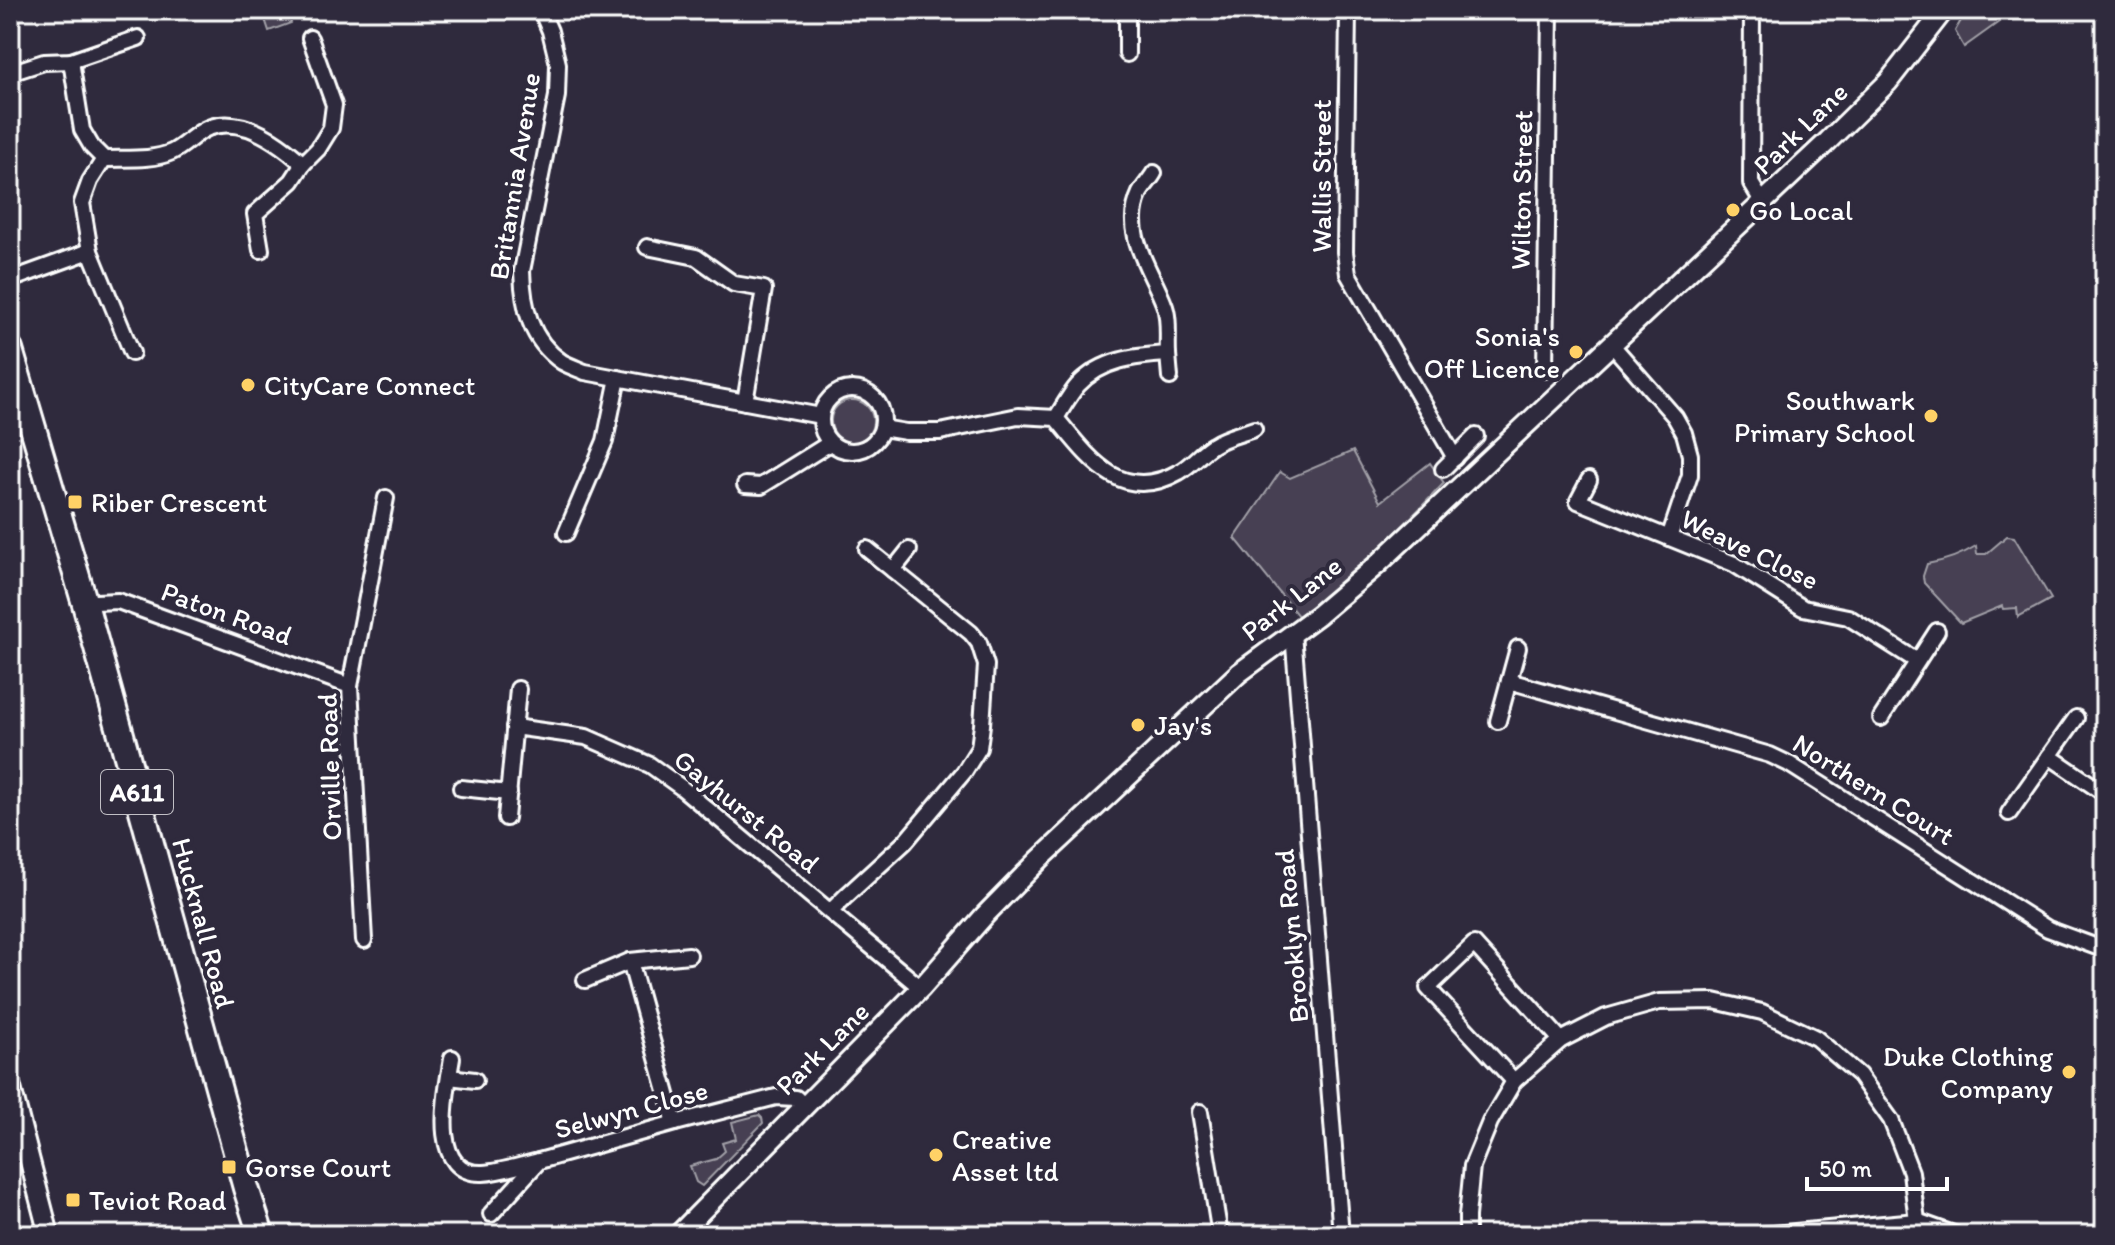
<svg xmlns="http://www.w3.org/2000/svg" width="2115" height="1245" font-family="Itim,sans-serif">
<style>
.green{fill:#464152;stroke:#a2a0a8;stroke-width:2}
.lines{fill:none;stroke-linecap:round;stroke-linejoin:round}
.minor-casing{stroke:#fff;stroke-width:20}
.tertiary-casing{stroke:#fff;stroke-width:24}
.primary-casing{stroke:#fff;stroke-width:30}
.minor{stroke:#2f2a3d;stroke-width:14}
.tertiary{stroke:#2f2a3d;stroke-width:18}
.primary{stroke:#2f2a3d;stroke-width:24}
.poi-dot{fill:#ffd166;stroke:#2f2a3d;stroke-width:3}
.labels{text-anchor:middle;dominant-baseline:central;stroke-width:8;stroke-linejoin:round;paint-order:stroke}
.shield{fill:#2f2a3d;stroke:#c1bfc5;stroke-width:2}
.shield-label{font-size:26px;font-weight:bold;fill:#fff}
.street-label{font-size:28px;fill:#fff;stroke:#2f2a3d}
.poi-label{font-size:28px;fill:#fff;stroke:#2f2a3d;text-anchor:start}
</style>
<rect width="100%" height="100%" fill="#2f2a3d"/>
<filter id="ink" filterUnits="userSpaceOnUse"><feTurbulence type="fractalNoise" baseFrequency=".0125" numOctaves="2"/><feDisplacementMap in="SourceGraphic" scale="16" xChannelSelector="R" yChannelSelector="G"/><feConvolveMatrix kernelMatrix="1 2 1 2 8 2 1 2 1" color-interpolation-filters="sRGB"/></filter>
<g filter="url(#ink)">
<g class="green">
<polygon points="262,10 287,10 291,23 269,31"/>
<polygon points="1967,10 2003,10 1999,22 1964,47 1955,31"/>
<circle cx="852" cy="421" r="21"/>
<path d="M1353,451L1380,502L1430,463L1444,483C1396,533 1356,577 1298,616L1235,538L1280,472L1290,478Z"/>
<path d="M2007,536L2014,537L2051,599L2018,617L2017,608L2003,609L2002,606L1961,623L1924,583L1923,576L1927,564C1945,561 1960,556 1976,546L1977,554H1986Z"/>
<polygon points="759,1115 762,1118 763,1123 702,1186 696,1182 690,1166 716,1159 725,1151 722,1143 736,1139 732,1122"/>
</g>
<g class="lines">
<defs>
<g id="minor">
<path d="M541,10L550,31L558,64L557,96L522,271C523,307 530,340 562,362C569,366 578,369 585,372L821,416"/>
<polyline points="1127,10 1127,54"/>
<polyline points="1348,10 1345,252 1348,274 1455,458"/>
<polyline points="1752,10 1751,183 1763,203"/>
<path d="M71,61L82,130L92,147L104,159C125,158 152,161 172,152C185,146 195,133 208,128C242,115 280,143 303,164"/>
<polyline points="10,73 44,62 71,61 138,38"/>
<polyline points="104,159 90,181 82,203 90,251 132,353"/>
<polyline points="647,247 696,257 734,284 764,289 745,402"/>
<polyline points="261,250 255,214 292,181 303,164 318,149 331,128 334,105 310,38"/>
<polyline points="10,280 90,251"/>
<polyline points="1612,345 1675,417 1684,433 1690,455 1690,475 1669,538"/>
<polyline points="1168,354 1170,377"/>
<polyline points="1545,370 1550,10"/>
<circle cx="852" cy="420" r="31"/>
<path d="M1056,418C1063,407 1070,394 1078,385C1102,359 1136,356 1168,354C1167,338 1170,318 1164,304C1151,269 1121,233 1140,193C1144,186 1150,180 1154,173"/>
<path d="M882,428L906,432H940L1018,416L1056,418C1089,458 1121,505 1179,472C1192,465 1201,452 1213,445C1225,437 1241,434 1254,429"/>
<polyline points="1443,469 1476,436"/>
<polyline points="1589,480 1578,501 1734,564 1803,608 1848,617 1917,661"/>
<polyline points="745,485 761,486 830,443"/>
<polyline points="566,533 605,441 618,378"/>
<polyline points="893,570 909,550"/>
<polyline points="85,604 96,602 118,601 350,686"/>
<polyline points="1293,633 1341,1235"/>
<polyline points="1509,681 1770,755 1789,764 2048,929 2105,950"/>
<polyline points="1881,718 1937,631"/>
<polyline points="1498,721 1518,648"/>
<polyline points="514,727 586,737 650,765 682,788 921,988"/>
<polyline points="2049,756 2105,794"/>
<polyline points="461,788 509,793"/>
<polyline points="2009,813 2076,718"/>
<polyline points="506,818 518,689"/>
<polyline points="830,912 846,896 905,842 964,772 979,748 982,725 986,665 979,643 971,633 867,549"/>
<polyline points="364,940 350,686 386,498"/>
<polyline points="630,961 675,1123"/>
<polyline points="585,980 630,961 689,955"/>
<path d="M452,1058C447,1090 427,1175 483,1173C501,1172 521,1165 539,1161"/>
<polyline points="449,1077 475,1080"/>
<polyline points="1514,1081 1428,988 1474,944 1561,1040"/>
<polyline points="1200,1112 1220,1235"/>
<polyline points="491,1214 539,1161 675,1123 776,1097 796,1098 804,1106"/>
<polyline points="1467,1235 1467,1216 1472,1166 1490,1122 1514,1081 1561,1040 1606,1017 1659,1002 1714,1001 1762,1012 1816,1038 1859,1075 1891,1120 1911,1172 1917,1221"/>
<polyline points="1762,1235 1917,1221 1956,1235"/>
</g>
<g id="tertiary">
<polyline points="10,1084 49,1235"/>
<polyline points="678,1235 921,988 985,915 1040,859 1239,673 1318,615 1378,564 1828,141 1888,82 1944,10"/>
</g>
<polyline id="primary" points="10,350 85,604 246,1188 261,1235"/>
</defs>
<use href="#minor" class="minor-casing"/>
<use href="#tertiary" class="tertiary-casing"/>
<use href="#primary" class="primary-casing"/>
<use href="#minor" class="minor"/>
<use href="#tertiary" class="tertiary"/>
<use href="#primary" class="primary"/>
</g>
</g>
<g class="poi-dot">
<circle cx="1733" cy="210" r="8"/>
<circle cx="1576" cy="352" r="8"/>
<circle cx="248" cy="385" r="8"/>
<circle cx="1931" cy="416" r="8"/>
<rect x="67" y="494" width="16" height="16" rx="4"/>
<circle cx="1138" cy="725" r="8"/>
<circle cx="2069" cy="1072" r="8"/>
<circle cx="936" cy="1155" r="8"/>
<rect x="221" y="1159" width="16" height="16" rx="4"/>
<rect x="65" y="1192" width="16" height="16" rx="4"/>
</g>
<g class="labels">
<rect class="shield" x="101" y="770" width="72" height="44" rx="6"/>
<g class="shield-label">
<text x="137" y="792">A611</text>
</g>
<g class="street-label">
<text transform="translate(1800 128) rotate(-44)">Park Lane</text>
<text transform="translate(514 176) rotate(-81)">Britannia Avenue</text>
<text transform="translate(1321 176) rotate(-90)">Wallis Street</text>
<text transform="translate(1521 190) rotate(-89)">Wilton Street</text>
<text transform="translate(1750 549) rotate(26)">Weave Close</text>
<text transform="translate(1291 598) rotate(-38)">Park Lane</text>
<text transform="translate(227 613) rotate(20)">Paton Road</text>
<text transform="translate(329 767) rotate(-92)">Orville Road</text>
<text transform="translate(1874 789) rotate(32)">Northern Court</text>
<text transform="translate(747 811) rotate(39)">Gayhurst Road</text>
<text transform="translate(204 923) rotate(75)">Hucknall Road</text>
<text transform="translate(1291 936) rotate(-95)">Brooklyn Road</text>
<text transform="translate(822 1048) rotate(-45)">Park Lane</text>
<text transform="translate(631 1109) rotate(-15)">Selwyn Close</text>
</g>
<g class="poi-label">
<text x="1749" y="210">Go Local</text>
<text x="1560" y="336" text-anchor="end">Sonia's<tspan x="1560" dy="32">Off Licence</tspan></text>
<text x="264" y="385">CityCare Connect</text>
<text x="1915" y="400" text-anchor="end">Southwark<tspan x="1915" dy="32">Primary School</tspan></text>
<text x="91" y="502">Riber Crescent</text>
<text x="1154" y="725">Jay's</text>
<text x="2053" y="1056" text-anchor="end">Duke Clothing<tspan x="2053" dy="32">Company</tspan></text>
<text x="952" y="1139">Creative<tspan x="952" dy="32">Asset ltd</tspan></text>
<text x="245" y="1167">Gorse Court</text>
<text x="89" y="1200">Teviot Road</text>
</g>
</g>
<rect width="2115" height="1245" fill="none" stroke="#2f2a3d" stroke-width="40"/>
<rect x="20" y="20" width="2075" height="1205" fill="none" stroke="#fff" stroke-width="3" filter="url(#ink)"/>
<path d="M1807 1177v12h140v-12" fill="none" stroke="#ffffff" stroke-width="4"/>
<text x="1819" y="1177" font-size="24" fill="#ffffff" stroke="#2f2a3d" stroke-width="6" paint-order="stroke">50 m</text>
</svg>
